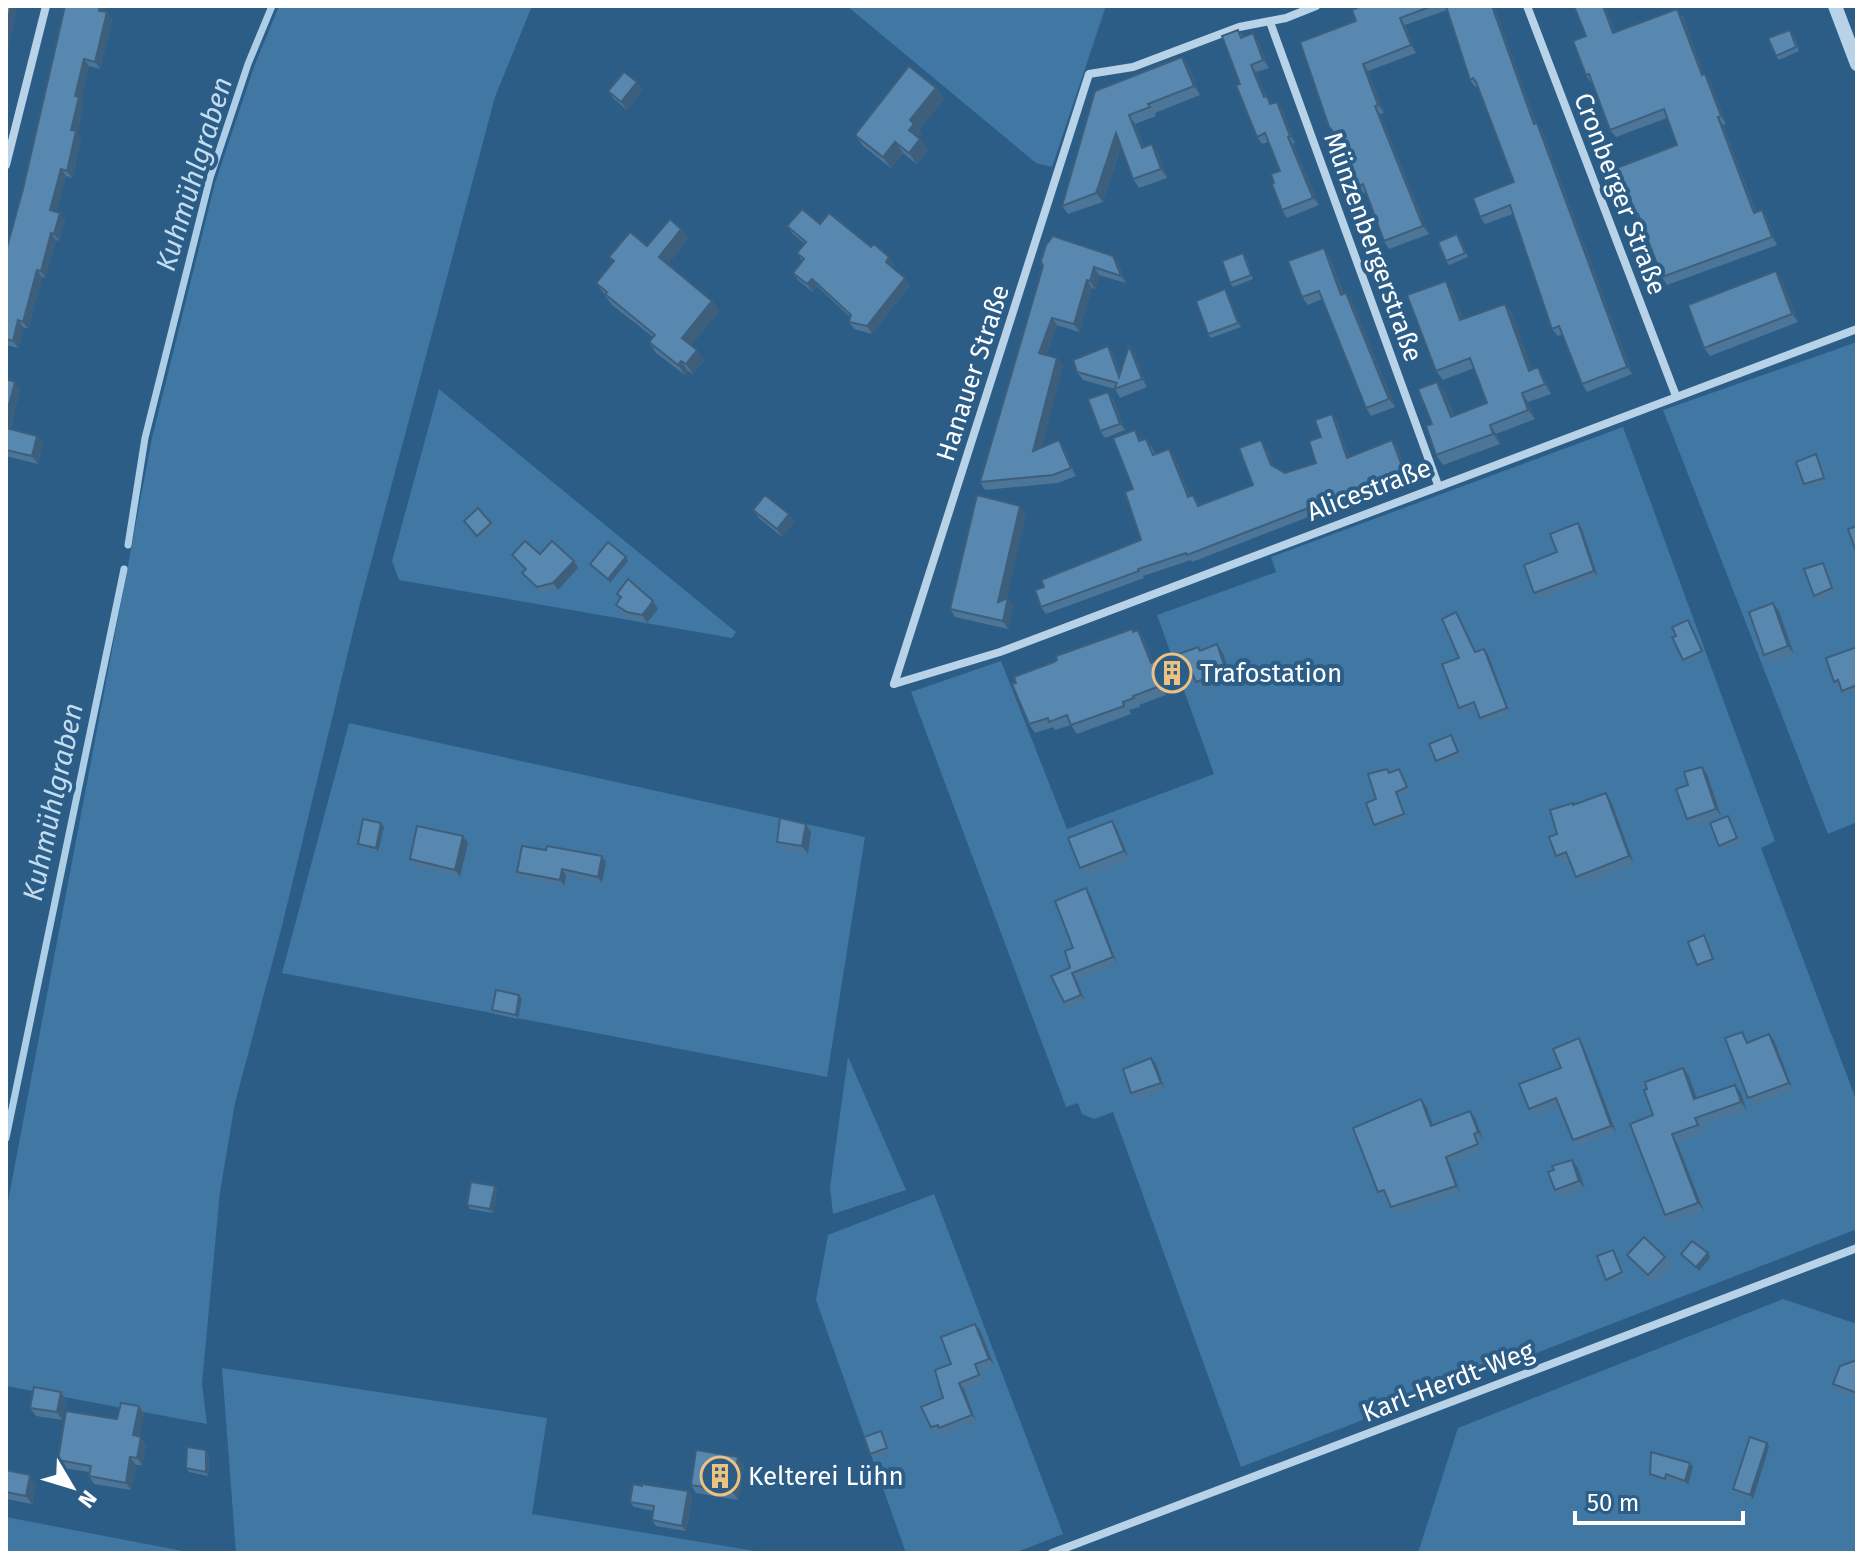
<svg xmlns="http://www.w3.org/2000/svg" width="1863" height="1559" font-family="'Fira Sans',sans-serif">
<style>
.green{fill:#4177a3}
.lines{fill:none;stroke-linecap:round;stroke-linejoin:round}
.stream{stroke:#adcee7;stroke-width:7}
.minor{stroke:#b8d2e7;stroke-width:8}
.tertiary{stroke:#b8d2e7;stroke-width:14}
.wall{fill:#4c7597}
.shaded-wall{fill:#3e5f7b}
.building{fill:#5888b0;stroke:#3e5f7b;stroke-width:2}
.labels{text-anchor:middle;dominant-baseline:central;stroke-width:8;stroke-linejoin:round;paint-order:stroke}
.street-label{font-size:26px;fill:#fff;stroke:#2b5d87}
.poi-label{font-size:26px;fill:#fff;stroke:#2b5d87;text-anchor:start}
.water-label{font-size:28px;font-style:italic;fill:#c3dcef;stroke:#2b5d87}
</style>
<rect width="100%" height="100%" fill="#2b5d87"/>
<g class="green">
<polygon points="279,6 532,6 495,97 358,611 282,926 235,1103 220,1192 202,1383 207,1424 6,1386 6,1212 152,438 215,183 254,67"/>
<polygon points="847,6 1106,6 1052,167 1036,163"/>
<polygon points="1857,342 1857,822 1828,834 1663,410"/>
<polygon points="439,389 736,632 732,638 399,580 392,561"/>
<polygon points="1623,427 1775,841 1761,848 1857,1102 1857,1229 1241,1467 1113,1112 1094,1119 1082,1114 1078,1103 1066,1107 911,692 1001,661 1067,829 1214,774 1157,615 1276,572 1271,557"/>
<polygon points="349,723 865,837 827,1077 282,973"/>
<polygon points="848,1057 906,1190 833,1214 830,1187"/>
<polygon points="934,1194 1063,1534 1015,1553 906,1553 816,1300 828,1235"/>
<polygon points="1783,1299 1857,1324 1857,1553 1418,1553 1458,1428"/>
<polygon points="222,1368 547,1418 532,1514 767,1553 236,1553"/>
<polygon points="6,1517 193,1553 6,1553"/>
</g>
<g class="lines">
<g class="stream">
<polyline points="128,545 145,438 210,178 248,64 272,6"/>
<polyline points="6,1138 124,569"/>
</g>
<g class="minor">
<polyline points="1527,6 1676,396"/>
<polyline points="1270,22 1438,485"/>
<polyline points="6,165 46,6"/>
<polyline points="894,684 1000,652 1857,329"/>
<polyline points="894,684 1089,74 1133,67 1239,27 1286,18 1316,6"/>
<polyline points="1052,1553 1857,1248"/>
</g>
<polyline class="tertiary" points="1835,6 1857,64"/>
</g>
<g class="wall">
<polygon points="1362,6 1494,6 1536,123 1542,130 1632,374 1587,392 1582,384 1563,334 1558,336 1552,329 1513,214 1485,224 1480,217 1514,182 1478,86 1475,87 1470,80 1447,10 1405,25 1416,53 1368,71 1384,113 1380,114 1429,234 1389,249 1384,241 1366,192 1360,195 1355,187"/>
<polygon points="1574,6 1610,6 1606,8 1615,32 1683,16 1704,75 1705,74 1711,82 1726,124 1723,125 1756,212 1762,210 1767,218 1777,245 1667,285 1662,277 1641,222 1636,215 1629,197 1627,197 1622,190 1677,145 1667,118 1616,137 1610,130 1592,82 1591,83 1586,75 1586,36"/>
<polygon points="105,12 107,12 112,19 100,69 89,66 81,99 84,103 77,132 81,138 72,178 66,176 56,212 65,220 59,241 56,240 45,278 42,277 28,329 23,327 18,348 6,345 6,251 23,189"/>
<polygon points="1238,30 1243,37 1258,41 1269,68 1256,72 1266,96 1272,104 1277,102 1282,109 1295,143 1293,144 1319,205 1287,218 1282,210 1274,183 1280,171 1268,142 1262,144 1257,137 1240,84"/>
<polygon points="1793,34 1799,51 1779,60 1776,56"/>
<polygon points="1189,66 1200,95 1155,113 1156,116 1135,124 1144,147 1158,153 1167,178 1139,188 1133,179 1121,146 1103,202 1068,214 1062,206 1095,91"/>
<polygon points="637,82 642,90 627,110 614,99 608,91"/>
<polygon points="936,88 944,99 919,130 922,135 919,138 928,150 917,164 903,153 891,168 863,146 855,135"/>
<polygon points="820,224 871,247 889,257 894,265 892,267 910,285 872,334 854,329 849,322 850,317 817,286 813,292 798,280 793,273 802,261 797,253 805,244 793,234 787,226"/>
<polygon points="681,229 688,239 668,264 712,301 719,311 691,345 704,360 693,374 688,371 685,375 656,353 649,342 653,337 612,305 596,283 613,262 609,257 647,246"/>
<polygon points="1460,238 1468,257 1449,265 1446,261"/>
<polygon points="1329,256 1344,294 1346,293 1352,301 1395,407 1371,416 1366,408 1322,299 1308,305 1302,297"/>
<polygon points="1246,257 1253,279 1233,287 1230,283"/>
<polygon points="1118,263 1126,283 1099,275 1095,289 1092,288 1079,332 1057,325 1046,355 1063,365 1041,448 1059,440 1064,448 1076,476 1058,483 985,490 980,482 1043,266"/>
<polygon points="1782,280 1798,322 1710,356 1704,348"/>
<polygon points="1452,290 1463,319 1505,304 1512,313 1532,370 1544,377 1551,394 1528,402 1535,419 1496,434 1500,444 1443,465 1436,455 1432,424 1444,391 1454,416 1487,403 1474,368 1443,380 1436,371"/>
<polygon points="1228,293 1241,327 1211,338 1208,334"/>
<polygon points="1108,346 1114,355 1120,373 1129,346 1135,354 1147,387 1120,398 1115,389 1083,380 1077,372"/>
<polygon points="6,379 20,389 10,429 37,436 42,443 38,464 6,456"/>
<polygon points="1108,392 1113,399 1125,430 1105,438 1100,431"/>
<polygon points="1337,421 1349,457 1392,440 1397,447 1409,478 1192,562 1191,560 1143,576 1144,578 1046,614 1041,607 1044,587 1141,540 1133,489 1140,437 1141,441 1151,446 1155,454 1169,449 1174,456 1190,496 1193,495 1200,506 1253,485 1266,447 1274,467 1285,473 1316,463 1321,437"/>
<polygon points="1816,454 1818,458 1827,482 1807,488 1804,484"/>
<polygon points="753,510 789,514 794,522 782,537 759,518"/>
<polygon points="1026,514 1006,599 1013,606 1008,629 955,617 950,609"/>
<polygon points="464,521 491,523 494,527 480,540"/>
<polygon points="1582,529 1598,577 1539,599 1534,593"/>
<polygon points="540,554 574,561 578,568 558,590 542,593 527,580 522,573 525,570 512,555"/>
<polygon points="1826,567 1835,592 1817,600 1814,596"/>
<polygon points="617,594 658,609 647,623 632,620 622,613 616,605 620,599"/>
<polygon points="1773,603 1779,611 1794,654 1770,663 1764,655"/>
<polygon points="1456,612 1476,652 1488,654 1510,714 1484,723 1480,718 1476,707 1463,713 1459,708 1459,658"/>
<polygon points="1690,624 1705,655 1686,664 1683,660 1676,636"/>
<polygon points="1138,630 1144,639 1153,661 1168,658 1198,647 1201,650 1217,644 1223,653 1230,674 1216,679 1218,685 1202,691 1194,678 1164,690 1166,695 1139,705 1140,707 1129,710 1131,714 1077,734 1071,725 1055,730 1053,727 1035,733 1029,724 1133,631"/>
<polygon points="1857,647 1857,690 1845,695 1840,685 1837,686 1834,682"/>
<polygon points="1454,739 1461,756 1439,765 1436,761"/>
<polygon points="1702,767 1707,774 1721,816 1692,826 1687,819 1688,785"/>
<polygon points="1387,769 1390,773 1402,773 1410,791 1398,796 1407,818 1377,829 1374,825 1376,799"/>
<polygon points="1611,801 1634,864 1582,885 1576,877 1570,861 1562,864 1556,856 1557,834 1574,805"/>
<polygon points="1728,816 1740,842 1722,850 1719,846"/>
<polygon points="384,827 378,852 360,848 358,844"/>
<polygon points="1117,829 1129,859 1086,876 1080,868"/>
<polygon points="811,832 808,854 782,850 777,842"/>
<polygon points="463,836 468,843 460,877 414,866 410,859"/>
<polygon points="606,862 602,883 566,875 564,886 521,878 517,872"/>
<polygon points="1086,888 1090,894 1117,963 1076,979 1085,1001 1068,1008 1064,1002"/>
<polygon points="1707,939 1716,963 1700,969 1697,965"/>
<polygon points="522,999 518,1019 495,1014 492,1010"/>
<polygon points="1769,1034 1774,1040 1793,1090 1753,1105 1748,1098 1747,1038 1749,1042"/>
<polygon points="1579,1038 1583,1045 1616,1132 1577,1146 1573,1140 1559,1105 1534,1116 1529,1109 1561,1068"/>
<polygon points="1156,1064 1165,1090 1136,1100 1131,1093"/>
<polygon points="1683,1068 1689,1076 1697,1098 1741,1093 1747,1111 1701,1126 1703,1133 1677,1143 1704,1211 1671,1223 1665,1215 1653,1115"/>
<polygon points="1426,1106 1433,1125 1475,1118 1483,1139 1478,1141 1482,1151 1450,1164 1460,1193 1396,1214 1387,1197 1383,1199 1378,1192"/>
<polygon points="1578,1168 1585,1189 1561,1198 1555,1190 1554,1170"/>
<polygon points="495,1186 497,1190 493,1213 470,1209 467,1205"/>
<polygon points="1613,1250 1616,1254 1625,1276 1609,1284 1606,1280"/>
<polygon points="1627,1255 1665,1257 1671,1265 1653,1283 1633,1263"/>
<polygon points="975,1324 980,1330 994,1365 979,1371 984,1382 964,1389 976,1421 944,1434 942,1431 935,1434 931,1427 943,1398 951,1364"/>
<polygon points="1857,1360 1857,1398 1838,1391 1833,1384"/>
<polygon points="61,1392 66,1400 62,1420 36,1416 30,1408"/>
<polygon points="139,1406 144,1414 139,1437 146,1444 142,1465 136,1465 131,1490 94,1484 89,1476 89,1472 63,1468 58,1460"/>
<polygon points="884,1435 890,1452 873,1458 870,1454"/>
<polygon points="1769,1447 1753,1499 1736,1493 1733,1489"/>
<polygon points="206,1450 209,1454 208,1476 189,1472 186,1468"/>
<polygon points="1690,1463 1693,1467 1688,1485 1669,1478 1668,1483 1653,1478 1650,1474"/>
<polygon points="744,1465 738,1500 696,1493 691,1485"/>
<polygon points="6,1470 36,1483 32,1504 6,1499"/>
<polygon points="688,1491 692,1497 686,1531 656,1526 652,1520 653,1511 634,1507 630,1502"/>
</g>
<g class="shaded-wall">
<polygon points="11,6 18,6 6,57 6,27"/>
<polygon points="100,6 107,6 104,18 99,11"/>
<polygon points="1492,6 1494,6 1539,132 1534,124"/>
<polygon points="1603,6 1606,8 1618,40 1613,33"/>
<polygon points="1677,9 1683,16 1707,83 1702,75"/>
<polygon points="107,12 112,19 100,69 95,62"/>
<polygon points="1400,18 1405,25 1416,53 1411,45"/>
<polygon points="1253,33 1258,41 1269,68 1263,60"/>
<polygon points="1182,57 1189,66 1200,95 1194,86"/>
<polygon points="84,59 89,66 81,99 84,103 77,132 81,138 72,178 67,171 71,130 75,96"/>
<polygon points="1363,64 1368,71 1384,113 1378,105"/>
<polygon points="1251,65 1256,72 1269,104 1264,97"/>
<polygon points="1705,74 1711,82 1726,124 1721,116"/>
<polygon points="637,82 642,90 627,110 621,102"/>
<polygon points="936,88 944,99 919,130 922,135 917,141 909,130 910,120"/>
<polygon points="1277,102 1282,109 1295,143 1290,136"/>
<polygon points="1375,106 1380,114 1429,234 1423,226"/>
<polygon points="1129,115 1135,124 1148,157 1142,148"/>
<polygon points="1718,117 1723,125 1759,221 1754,213"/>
<polygon points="1537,123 1542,130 1632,374 1627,367"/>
<polygon points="1116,133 1122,142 1103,202 1096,193"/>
<polygon points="1288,137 1293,144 1319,205 1313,198"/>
<polygon points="920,139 928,150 917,164 909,153"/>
<polygon points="895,142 903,153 891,168 883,157"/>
<polygon points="1152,144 1158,153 1167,178 1161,169"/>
<polygon points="61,169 66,176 55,217 50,210"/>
<polygon points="1762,210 1767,218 1777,245 1772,237"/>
<polygon points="60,213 65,220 59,241 54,234"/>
<polygon points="681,229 688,239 666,267 659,257"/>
<polygon points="51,233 56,240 45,278 41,271"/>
<polygon points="1324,248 1329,256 1347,303 1341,295"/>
<polygon points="1113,256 1118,263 1126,283 1121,276"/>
<polygon points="889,257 894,265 891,269 886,262"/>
<polygon points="1094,267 1099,275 1095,289 1090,281"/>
<polygon points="37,270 42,277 28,329 23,322"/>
<polygon points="1776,271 1782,280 1798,322 1792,314"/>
<polygon points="905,278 910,285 872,334 867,326"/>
<polygon points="812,279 817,286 813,292 807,284"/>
<polygon points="1087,280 1092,288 1079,332 1074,324"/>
<polygon points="1446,281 1452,290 1467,329 1460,320"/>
<polygon points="1225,289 1228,293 1241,327 1238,323"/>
<polygon points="1346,293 1352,301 1395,407 1389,399"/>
<polygon points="712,301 719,311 689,348 682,338"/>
<polygon points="1505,304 1512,313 1536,380 1529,371"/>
<polygon points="1052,318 1057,325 1044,360 1039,353"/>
<polygon points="18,320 23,327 18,348 13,341"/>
<polygon points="1108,346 1114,355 1124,385 1119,377"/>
<polygon points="1129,346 1135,354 1147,387 1142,379"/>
<polygon points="697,350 704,360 693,374 686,364"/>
<polygon points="1057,358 1063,365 1039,459 1033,451"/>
<polygon points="681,361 688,371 685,375 678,365"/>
<polygon points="1538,367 1544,377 1551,394 1545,384"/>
<polygon points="15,382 20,389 8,435 6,432 6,416"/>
<polygon points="1437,382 1444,391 1457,426 1451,417"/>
<polygon points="1108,392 1113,399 1125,430 1120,424"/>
<polygon points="1522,393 1528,402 1535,419 1528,410"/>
<polygon points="1332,414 1337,421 1352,465 1347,458"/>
<polygon points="1490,425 1496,434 1500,444 1493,434"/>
<polygon points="37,436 42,443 38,464 32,456"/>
<polygon points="1059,440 1064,448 1076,476 1071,468"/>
<polygon points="1261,440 1266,447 1276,472 1271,465"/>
<polygon points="1392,440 1397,447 1409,478 1404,471"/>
<polygon points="1169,449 1174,456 1193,504 1188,497"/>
<polygon points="1020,506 1026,514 1004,610 998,602"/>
<polygon points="789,514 794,522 782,537 777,529"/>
<polygon points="1578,523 1582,529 1598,577 1594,571"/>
<polygon points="626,557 628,561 610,583 608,579"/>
<polygon points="574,561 578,568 558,590 553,583"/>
<polygon points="1008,598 1013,606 1008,629 1003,621"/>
<polygon points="653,601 658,609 647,623 642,615"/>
<polygon points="1773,603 1779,611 1794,654 1788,646"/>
<polygon points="1138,630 1144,639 1157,671 1151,663"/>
<polygon points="1217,644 1223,653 1230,674 1224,665"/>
<polygon points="1484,649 1488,654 1510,714 1507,708"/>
<polygon points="1702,767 1707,774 1721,816 1716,809"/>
<polygon points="1606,793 1611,801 1634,864 1629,856"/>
<polygon points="1112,821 1117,829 1129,859 1124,851"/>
<polygon points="381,823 384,827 378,852 376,848"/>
<polygon points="806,824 811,832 808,854 802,846"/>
<polygon points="463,836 468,843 460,877 455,870"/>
<polygon points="602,856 606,862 602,883 598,877"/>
<polygon points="562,869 566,875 564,886 560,880"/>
<polygon points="1086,888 1090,894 1117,963 1113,957"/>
<polygon points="1072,973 1076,979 1085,1001 1081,995"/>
<polygon points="519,995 522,999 518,1019 516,1015"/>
<polygon points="1769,1034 1774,1040 1793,1090 1789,1083"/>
<polygon points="1579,1038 1583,1045 1616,1132 1611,1126"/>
<polygon points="1151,1058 1156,1064 1165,1090 1161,1083"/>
<polygon points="1683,1068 1689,1076 1700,1107 1694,1099"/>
<polygon points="1735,1085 1741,1093 1747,1111 1741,1102"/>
<polygon points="1421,1099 1426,1106 1436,1133 1431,1126"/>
<polygon points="1470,1111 1475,1118 1483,1139 1478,1132"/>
<polygon points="1672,1134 1677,1143 1704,1211 1698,1203"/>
<polygon points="1446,1157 1450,1164 1460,1193 1456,1186"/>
<polygon points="1572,1160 1578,1168 1585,1189 1579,1181"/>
<polygon points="495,1186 497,1190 493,1213 490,1209"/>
<polygon points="1708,1253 1710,1258 1699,1271 1696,1267"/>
<polygon points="975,1324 980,1330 994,1365 989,1359"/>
<polygon points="959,1383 964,1389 976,1421 972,1415"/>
<polygon points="61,1392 66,1400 62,1420 57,1412"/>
<polygon points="139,1406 144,1414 138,1443 133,1435"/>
<polygon points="141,1437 146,1444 142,1465 137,1458"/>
<polygon points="1767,1443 1769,1447 1753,1499 1750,1495"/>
<polygon points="206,1450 209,1454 208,1476 206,1472"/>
<polygon points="130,1457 136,1465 131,1490 126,1483"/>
<polygon points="738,1457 744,1465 738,1500 733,1492"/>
<polygon points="1690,1463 1693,1467 1688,1485 1685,1481"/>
<polygon points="30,1475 36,1483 32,1504 26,1496"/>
<polygon points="688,1491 692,1497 686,1531 682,1526"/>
</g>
<g class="building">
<polygon points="6,6 11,6 6,27"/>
<polygon points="65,6 100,6 99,11 107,12 95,62 84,59 75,96 79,97 71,130 76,131 67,171 61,169 50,210 60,213 54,234 51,233 41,271 37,270 23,322 18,320 13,341 6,339 6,251 23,189"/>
<polygon points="1362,6 1432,6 1400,18 1411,45 1363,64 1378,105 1375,106 1423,226 1384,241 1363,184 1355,187 1335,134 1329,127 1300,42 1356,21 1352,10"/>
<polygon points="1446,6 1492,6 1534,124 1537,123 1627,367 1582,384 1559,326 1552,329 1510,205 1480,217 1473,198 1514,182 1476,82 1473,78 1470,80"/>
<polygon points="1574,6 1603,6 1613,33 1677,9 1702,75 1705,74 1721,116 1718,117 1754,213 1762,210 1772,237 1662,277 1638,214 1636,215 1626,188 1622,190 1614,169 1677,145 1664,109 1610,130 1589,74 1586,75 1573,41 1586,36"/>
<polygon points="1238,30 1241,38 1253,33 1263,60 1251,65 1264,97 1267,96 1270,104 1277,102 1290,136 1288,137 1313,198 1282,210 1272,184 1274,183 1271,174 1280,171 1265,133 1257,137 1236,85 1240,84 1222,36"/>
<polygon points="1790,30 1796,47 1776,56 1768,38"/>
<polygon points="1182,57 1194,86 1148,104 1150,107 1129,115 1142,148 1152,144 1161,169 1133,179 1116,133 1096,193 1062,206 1095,91"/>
<polygon points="909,66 936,88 910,120 914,124 909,130 920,139 909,153 895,142 883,157 855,135"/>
<polygon points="624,72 637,82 621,102 608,91"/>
<polygon points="802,209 820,224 829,213 871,247 874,244 889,257 886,262 905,278 867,326 849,322 851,315 812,279 807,284 793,273 804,259 797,253 806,242 787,226"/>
<polygon points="670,219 681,229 659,257 712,301 682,338 697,350 686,364 681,361 678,365 649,342 655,335 605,294 607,292 596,283 614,261 609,257 630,232 647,246"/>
<polygon points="1457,234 1465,253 1446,261 1438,242"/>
<polygon points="1053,236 1113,256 1121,276 1094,267 1090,281 1087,280 1074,324 1052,318 1039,353 1057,358 1033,451 1059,440 1071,468 1053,475 980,482 1043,266 1041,261 1046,245"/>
<polygon points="1324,248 1341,295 1346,293 1389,399 1366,408 1319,291 1302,297 1288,261"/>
<polygon points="1243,253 1251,275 1230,283 1222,261"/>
<polygon points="1776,271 1792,314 1704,348 1688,305"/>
<polygon points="1446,281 1460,320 1505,304 1529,371 1538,367 1545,384 1522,393 1528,410 1490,425 1493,434 1436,455 1426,426 1432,424 1418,389 1437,382 1451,417 1487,403 1470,358 1436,371 1407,295"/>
<polygon points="1225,289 1238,323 1208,334 1196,301"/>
<polygon points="1108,346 1119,377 1129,346 1142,379 1114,389 1117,383 1077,372 1073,360"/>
<polygon points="6,379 15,382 6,416"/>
<polygon points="1108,392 1120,424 1100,431 1088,399"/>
<polygon points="1332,414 1347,458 1392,440 1404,471 1187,555 1186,553 1138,569 1139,571 1041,607 1035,590 1044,587 1041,580 1141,540 1125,492 1133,489 1113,438 1135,430 1139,441 1146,439 1153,455 1169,449 1188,497 1193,495 1198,506 1253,485 1239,448 1261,440 1271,465 1285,473 1316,463 1309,441 1321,437 1315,420"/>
<polygon points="6,428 37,436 32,456 6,450"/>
<polygon points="1816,454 1824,478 1804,484 1796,462"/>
<polygon points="765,495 789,514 777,529 753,510"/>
<polygon points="977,495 1020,506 998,602 1008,598 1003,621 950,609"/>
<polygon points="478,508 491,523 477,536 464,521"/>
<polygon points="1578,523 1594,571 1534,593 1524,565 1557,552 1550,534"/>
<polygon points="1857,526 1857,554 1848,529"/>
<polygon points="525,541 540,554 552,541 574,561 553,583 537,587 522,573 526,569 512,555"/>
<polygon points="608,542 626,557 608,579 590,564"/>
<polygon points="1823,563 1832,588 1814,596 1804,569"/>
<polygon points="628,579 653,601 642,615 627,612 616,605 621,597 617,594"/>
<polygon points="1773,603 1788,646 1764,655 1749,612"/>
<polygon points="1456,612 1475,652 1484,649 1507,708 1480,718 1474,702 1459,708 1442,664 1459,658 1442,619"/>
<polygon points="1688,620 1702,651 1683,660 1672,637 1676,636 1672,627"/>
<polygon points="1132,629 1133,632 1138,630 1151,663 1167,656 1168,658 1198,647 1200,651 1217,644 1224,665 1210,670 1212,676 1196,682 1190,668 1157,681 1160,686 1133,696 1134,698 1123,702 1124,706 1071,725 1067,715 1049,722 1048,718 1029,724 1012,684 1016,683 1014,677 1054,662 1057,660 1056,656"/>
<polygon points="1857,647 1857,685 1842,691 1838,680 1834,682 1826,658"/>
<polygon points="1451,735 1458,752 1436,761 1429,744"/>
<polygon points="1702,767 1716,809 1687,819 1676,789 1688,785 1684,772"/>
<polygon points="1387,769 1389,773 1399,769 1407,787 1396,792 1404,814 1374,825 1366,803 1376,799 1368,774"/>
<polygon points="1606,793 1629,856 1576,877 1566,852 1556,856 1549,837 1557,834 1550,810 1573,803 1573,805"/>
<polygon points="1728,816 1737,838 1719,846 1710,823"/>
<polygon points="780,818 806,824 802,846 777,842"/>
<polygon points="363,819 381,823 376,848 358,844"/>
<polygon points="1112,821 1124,851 1080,868 1068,838"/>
<polygon points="417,826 463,836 455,870 410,859"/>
<polygon points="522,846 546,850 547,846 602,856 598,877 562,869 560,880 517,872"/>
<polygon points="1086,888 1113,957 1072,973 1081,995 1064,1002 1051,976 1070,968 1065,951 1073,948 1055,901"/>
<polygon points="1704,935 1713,959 1697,965 1688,942"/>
<polygon points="496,990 519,995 516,1015 492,1010"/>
<polygon points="1742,1032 1747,1043 1769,1034 1789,1083 1748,1098 1725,1038"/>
<polygon points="1579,1038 1611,1126 1573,1140 1556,1098 1529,1109 1519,1084 1561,1068 1553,1049"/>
<polygon points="1151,1058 1161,1083 1131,1093 1123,1069"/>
<polygon points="1683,1068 1694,1099 1735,1085 1741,1102 1695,1118 1698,1125 1672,1134 1698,1203 1665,1215 1630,1124 1653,1115 1644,1090 1647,1089 1645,1082"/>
<polygon points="1421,1099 1431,1126 1470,1111 1478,1132 1474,1134 1478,1144 1446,1157 1456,1186 1391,1207 1384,1190 1378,1192 1353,1128"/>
<polygon points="1572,1160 1579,1181 1555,1190 1548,1172 1554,1170 1552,1166"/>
<polygon points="471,1182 495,1186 490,1209 467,1205"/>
<polygon points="1644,1237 1665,1257 1648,1275 1627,1255"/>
<polygon points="1692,1241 1708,1253 1696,1267 1681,1254"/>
<polygon points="1613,1250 1622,1272 1606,1280 1597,1256"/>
<polygon points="975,1324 989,1359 975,1364 979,1375 959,1383 972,1415 939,1428 938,1425 931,1427 921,1407 943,1398 935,1370 951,1364 941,1337"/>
<polygon points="1857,1360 1857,1393 1833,1384 1840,1366"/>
<polygon points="34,1387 61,1392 57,1412 30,1408"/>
<polygon points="121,1403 139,1406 133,1435 141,1437 137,1458 130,1457 126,1483 89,1476 91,1466 58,1460 66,1411 117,1419"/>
<polygon points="881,1431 887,1448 870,1454 864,1437"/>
<polygon points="1750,1437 1767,1443 1750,1495 1733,1489"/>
<polygon points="187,1447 206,1450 206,1472 186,1468"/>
<polygon points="696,1450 738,1457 733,1492 691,1485"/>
<polygon points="1651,1452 1690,1463 1685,1481 1666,1474 1665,1479 1650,1474"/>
<polygon points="6,1470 30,1475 26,1496 6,1492"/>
<polygon points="633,1484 642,1486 642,1484 688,1491 682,1526 652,1520 654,1506 630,1502"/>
</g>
<defs>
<symbol id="building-ring" viewBox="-11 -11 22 22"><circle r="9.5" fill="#2b5d87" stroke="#edc280" stroke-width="1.5"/><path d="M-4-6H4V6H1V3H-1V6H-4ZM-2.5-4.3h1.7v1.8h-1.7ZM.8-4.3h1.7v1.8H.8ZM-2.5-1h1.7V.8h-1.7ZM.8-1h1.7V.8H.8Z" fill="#edc280"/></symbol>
</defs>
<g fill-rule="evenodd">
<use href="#building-ring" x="1150" y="651" width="44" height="44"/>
<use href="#building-ring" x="698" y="1454" width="44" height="44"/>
</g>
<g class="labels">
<g class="street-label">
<text transform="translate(1620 194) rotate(69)">Cronberger Straße</text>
<text transform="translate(1373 247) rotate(70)">Münzenbergerstraße</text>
<text transform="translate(973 373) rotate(-72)">Hanauer Straße</text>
<text transform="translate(1369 490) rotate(-21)">Alicestraße</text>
<text transform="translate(1448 1382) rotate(-21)">Karl-Herdt-Weg</text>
</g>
<g class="poi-label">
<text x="1200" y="673">Trafostation</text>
<text x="748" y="1476">Kelterei Lühn</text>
</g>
<g class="water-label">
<text transform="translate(194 174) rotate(-73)">Kuhmühlgraben</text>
<text transform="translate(53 802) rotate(-78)">Kuhmühlgraben</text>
</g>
</g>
<rect width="1863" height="1559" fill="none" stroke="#ffffff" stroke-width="16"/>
<g transform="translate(72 1487) rotate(128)" stroke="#2b5d87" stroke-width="6" paint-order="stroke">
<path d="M0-6L14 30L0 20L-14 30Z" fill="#ffffff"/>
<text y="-12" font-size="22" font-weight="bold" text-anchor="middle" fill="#ffffff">N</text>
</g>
<path d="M1575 1511v12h168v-12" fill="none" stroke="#ffffff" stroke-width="4"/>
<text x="1587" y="1511" font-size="24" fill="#ffffff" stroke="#2b5d87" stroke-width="6" paint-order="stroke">50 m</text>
</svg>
